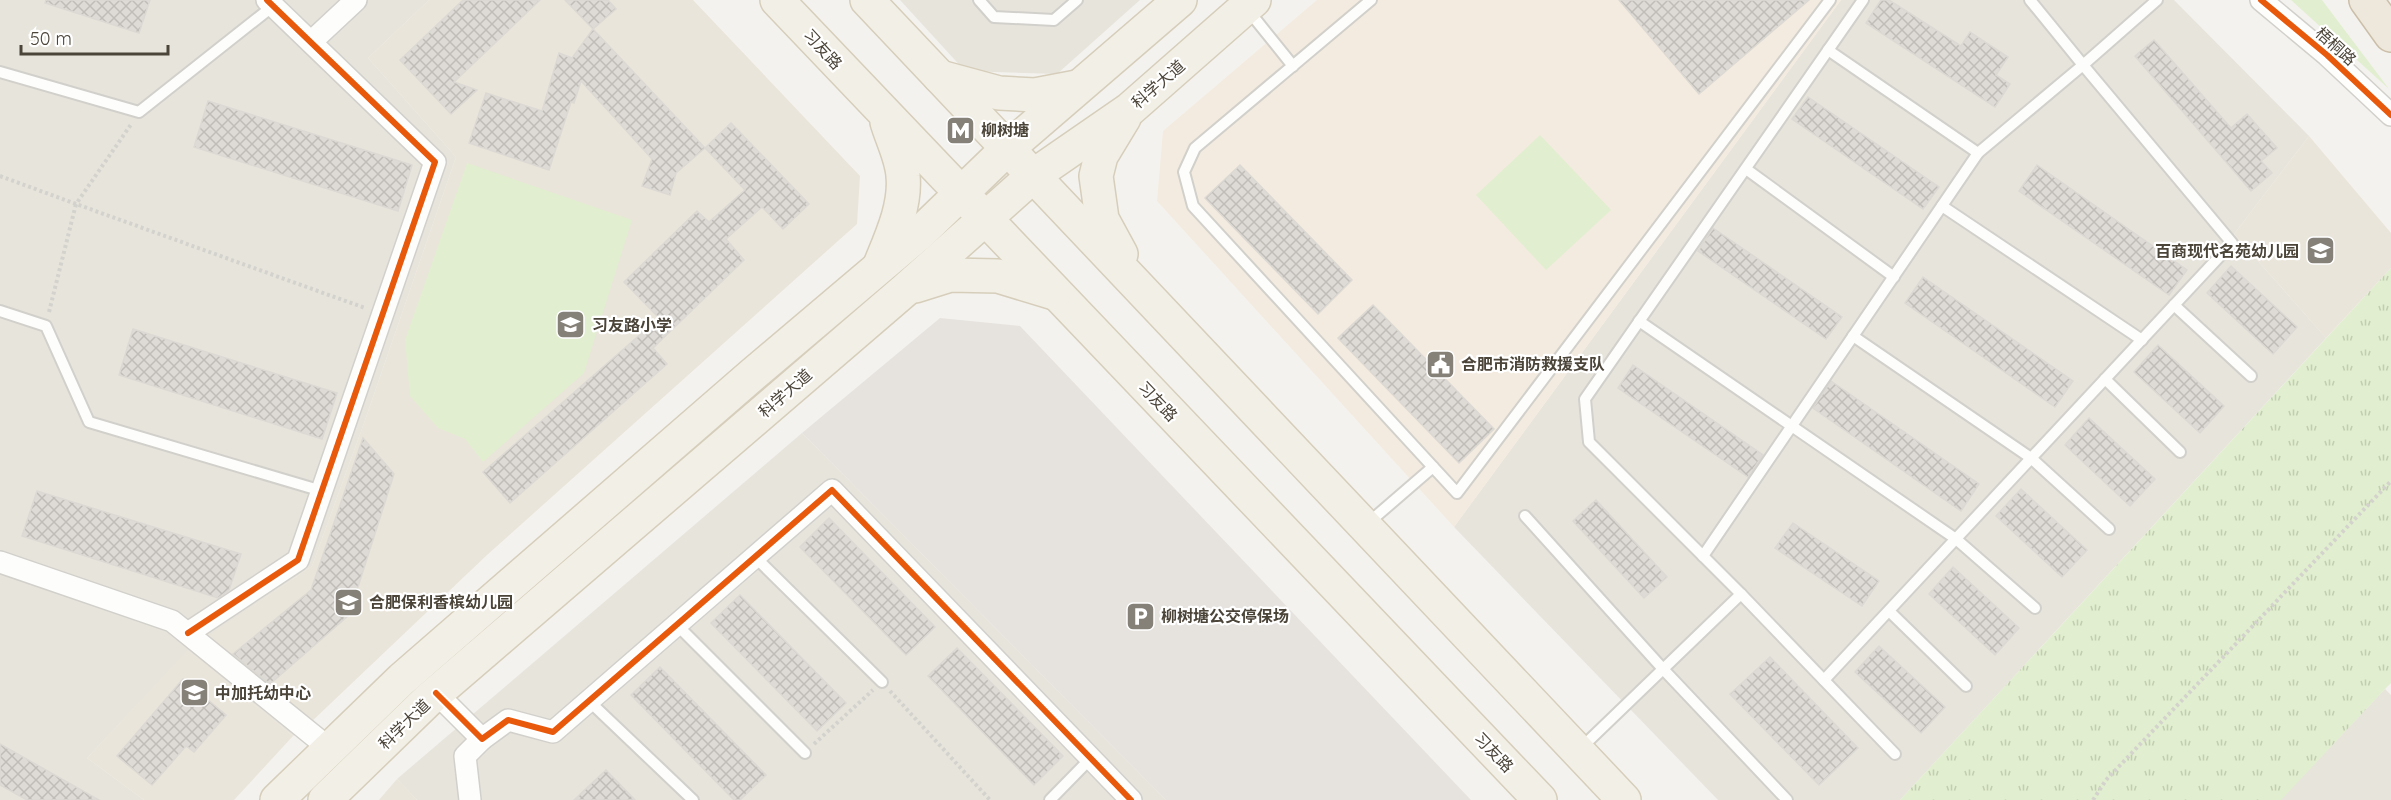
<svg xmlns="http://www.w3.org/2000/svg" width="2391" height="800" font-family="Quicksand,'Noto Sans SC',sans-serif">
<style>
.residential{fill:#e7e4dc}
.commercial{fill:#f3ebdf}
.education{fill:#eae5da}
.green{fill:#e1eecf}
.park{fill:url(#park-tufts)}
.parking{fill:#e6e3df}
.building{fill:url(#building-cross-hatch);stroke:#dcd9d4;stroke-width:1.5}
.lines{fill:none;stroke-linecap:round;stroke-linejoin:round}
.lane-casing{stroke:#d2d0cb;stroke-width:14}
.street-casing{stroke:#d2d0cb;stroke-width:24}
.primary-casing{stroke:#d6cebb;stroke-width:36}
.highway-casing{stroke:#ccbfa9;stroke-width:36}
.path{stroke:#d3d2cc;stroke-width:4;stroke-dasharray:3 3;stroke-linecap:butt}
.lane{stroke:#fdfdfc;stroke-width:10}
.street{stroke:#fdfdfc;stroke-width:21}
.primary{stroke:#f2efe6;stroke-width:33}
.highway{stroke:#ede8db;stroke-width:33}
.cycleway-casing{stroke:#fff;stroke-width:10}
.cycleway{stroke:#e8590c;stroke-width:6}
.labels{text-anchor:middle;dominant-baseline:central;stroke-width:4.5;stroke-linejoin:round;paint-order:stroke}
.street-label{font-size:16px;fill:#4b4439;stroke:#fff}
.poi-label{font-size:16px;font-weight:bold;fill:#4b4439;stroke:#fff;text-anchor:start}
</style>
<defs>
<pattern id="park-tufts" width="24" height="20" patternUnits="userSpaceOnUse" patternTransform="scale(1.5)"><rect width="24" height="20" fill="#e1eecf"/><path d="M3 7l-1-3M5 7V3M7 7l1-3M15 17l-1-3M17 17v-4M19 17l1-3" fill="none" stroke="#c3cdb2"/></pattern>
<pattern id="building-cross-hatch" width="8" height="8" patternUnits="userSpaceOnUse" patternTransform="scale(1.5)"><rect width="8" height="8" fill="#dedbd6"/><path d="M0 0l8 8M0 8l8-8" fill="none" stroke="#c0bdb8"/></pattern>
</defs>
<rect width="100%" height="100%" fill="#f4f2ee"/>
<g class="residential">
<polygon points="0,0 429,0 368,58 456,157 363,426 312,566 208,637 309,724 293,736 188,651 87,758 144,800 0,800"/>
<polygon points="900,0 1140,0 1057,74 965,71"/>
<polygon points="1841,0 2174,0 2309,136 2234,234 2326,338 1900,800 1718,800 1454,527"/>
<polygon points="802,433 1166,800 417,800 397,779"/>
<polygon points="2385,689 2391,695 2391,800 2280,800"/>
</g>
<polygon class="commercial" points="1317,0 1841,0 1454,527 1157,201 1163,131"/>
<g class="education">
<polygon points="429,0 693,0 860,176 857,224 487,555 309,724 207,637 312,566 363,426 456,157 368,58"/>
<polygon points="2309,136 2391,233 2391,268 2326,338 2234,234"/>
<polygon points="188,650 293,736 234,800 144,800 87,758"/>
<polygon points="397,779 417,800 379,800"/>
</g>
<g class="green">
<polygon points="2291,0 2322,0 2389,89"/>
<polygon points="1540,135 1611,210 1546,270 1476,195"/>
<polygon points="467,163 632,220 584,373 483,462 465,439 438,428 410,396 405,340"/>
</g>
<polygon class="park" points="2391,268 2391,683 2385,689 2281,800 1900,800"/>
<polygon class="parking" points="940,318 1020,326 1471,800 1166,800 802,433"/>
<g class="building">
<polygon points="46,0 150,0 139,33 45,3"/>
<polygon points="463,0 540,0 454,82 477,90 451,114 400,60"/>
<polygon points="565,0 608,0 616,9 593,29"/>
<polygon points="1619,0 1809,0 1699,94"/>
<polygon points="1881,0 1889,0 1961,46 1970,32 2008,57 1996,75 2010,84 1995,107 1866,23"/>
<polygon points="593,29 705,148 676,173 670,195 642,186 652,159 581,81 574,103 571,102 549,170 469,143 486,93 542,111 559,53 572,58"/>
<polygon points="2154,40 2231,128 2247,114 2277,148 2261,161 2272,173 2251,191 2135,56"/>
<polygon points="1808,97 1939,187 1923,209 1792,119"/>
<polygon points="208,101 412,165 398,211 194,147"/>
<polygon points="731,123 809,204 783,229 762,207 726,239 744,260 653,348 667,364 510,503 483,472 659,318 624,282 697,211 709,222 745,190 705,148"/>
<polygon points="1240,165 1352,280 1318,314 1205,198"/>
<polygon points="2037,165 2187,270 2169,295 2019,191"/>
<polygon points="1713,228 1842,317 1826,339 1698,251"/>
<polygon points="2231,266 2297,327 2273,354 2207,293"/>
<polygon points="1923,277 2073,381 2055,407 1905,303"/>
<polygon points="1373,305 1494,429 1459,463 1338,338"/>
<polygon points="133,329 337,393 322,439 119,375"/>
<polygon points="2158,345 2224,406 2200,433 2134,372"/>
<polygon points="1633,365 1763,455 1748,477 1618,388"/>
<polygon points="1831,381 1979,484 1961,511 1813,408"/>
<polygon points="2089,418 2155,479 2130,506 2065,445"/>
<polygon points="363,438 394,474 349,615 270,684 233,654 311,590"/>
<polygon points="2021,489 2087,550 2062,577 1996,516"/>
<polygon points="37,491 241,554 229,590 218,598 22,536"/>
<polygon points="1596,500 1667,577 1644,598 1573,521"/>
<polygon points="829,518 935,627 906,655 800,547"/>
<polygon points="1793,523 1879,581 1862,606 1775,548"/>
<polygon points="1953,567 2019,628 1995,655 1929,594"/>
<polygon points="740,595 846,703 817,731 711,623"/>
<polygon points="1879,646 1945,707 1921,733 1855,672"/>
<polygon points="957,648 1063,756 1034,785 928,676"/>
<polygon points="1770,657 1858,748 1819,785 1730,694"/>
<polygon points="660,667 766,775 740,800 734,800 631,695"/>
<polygon points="183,679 226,715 194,752 186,746 152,785 117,756"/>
<polygon points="0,744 99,800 27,800 0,785"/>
<polygon points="606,770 635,800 574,800"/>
</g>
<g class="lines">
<defs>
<g id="lane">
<polyline points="979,0 994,17 1054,20 1077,0"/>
<polyline points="2030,0 2083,65 2157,0"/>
<polyline points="1248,10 1293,66"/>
<polyline points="1828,50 1978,153"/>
<polyline points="0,72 139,112 273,6"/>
<polyline points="1746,169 1894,277"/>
<polyline points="1942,206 2142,340"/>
<polyline points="2174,305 2251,376"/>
<polyline points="0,311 46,326 89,422 322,491"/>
<polyline points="1639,321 1956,539 2035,608"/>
<polyline points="1853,336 2031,458 2109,529"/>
<polyline points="2105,379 2180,452"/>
<polyline points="1433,467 1457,493 1830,0"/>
<polyline points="1525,516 1663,669 1787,800"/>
<polyline points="1367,524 1433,467 1193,206 1184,172 1195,148 1371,0"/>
<polyline points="1703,556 1978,153 2083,65 2232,243 1824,680"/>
<polyline points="755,557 882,682"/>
<polyline points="1741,594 1589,442 1585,399 1863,0"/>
<polyline points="1889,611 1966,686"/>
<polyline points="677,625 805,753"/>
<polyline points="589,701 693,800"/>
<polyline points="1580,749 1741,594 1895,754"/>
<polyline points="1050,800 1091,758"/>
</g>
<g id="street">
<polyline points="2261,0 2327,55 2391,115"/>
<polyline points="311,42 356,0"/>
<polyline points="0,562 172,621 330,749"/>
<polyline points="188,633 298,560 435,162 267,0"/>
<polyline points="436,693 482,739 508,720 553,732 832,490 1131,800"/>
<polyline points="470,800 465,756 482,739"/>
</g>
<g id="primary">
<polyline points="777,0 1540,800"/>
<polyline points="867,0 1624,800"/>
<polyline points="940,77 999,93 1035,95 1077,87"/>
<polyline points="1121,254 1102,219 1096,176 1101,156 1124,118"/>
<path d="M880,265C891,238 906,206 903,176C902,158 892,139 887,122"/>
<polyline points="915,286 950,275 998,276 1054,293"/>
<polyline points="277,800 402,679 752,375 921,232 1007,149 1180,0"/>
<polyline points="325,800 428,700 905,290 1033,176 1130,109 1254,0"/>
</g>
<polyline id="highway" points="2366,0 2391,35"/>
</defs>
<use href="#lane" class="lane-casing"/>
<use href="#street" class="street-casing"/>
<use href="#primary" class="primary-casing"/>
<use href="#highway" class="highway-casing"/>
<g class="path">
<polyline points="0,176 76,204 132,123"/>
<polyline points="49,312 76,204 365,308"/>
<polyline points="890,691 990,800"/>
<polyline points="814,744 873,690"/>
<polyline points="2093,800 2106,780 2391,481"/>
</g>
<use href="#lane" class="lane"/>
<use href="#street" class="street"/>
<use href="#primary" class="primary"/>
<use href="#highway" class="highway"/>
<defs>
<g id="cycleway">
<polyline points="2261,0 2327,55 2391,115"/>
<polyline points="188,633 298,560 435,162 267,0"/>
<polyline points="436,693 482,739 508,720 553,732 832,490 1131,800"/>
</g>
</defs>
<use href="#cycleway" class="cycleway-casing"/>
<use href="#cycleway" class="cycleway"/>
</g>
<defs>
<symbol id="metro-square" viewBox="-11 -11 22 22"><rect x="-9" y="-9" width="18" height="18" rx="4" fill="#868178" stroke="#fff"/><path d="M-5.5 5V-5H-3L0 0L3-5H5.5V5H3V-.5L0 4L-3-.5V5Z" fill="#fff"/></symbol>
<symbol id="school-square" viewBox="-11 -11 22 22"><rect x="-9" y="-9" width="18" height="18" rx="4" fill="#868178" stroke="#fff"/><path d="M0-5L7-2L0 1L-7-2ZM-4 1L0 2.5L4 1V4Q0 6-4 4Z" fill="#fff"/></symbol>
<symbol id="civic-square" viewBox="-11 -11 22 22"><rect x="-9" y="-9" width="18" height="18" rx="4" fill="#868178" stroke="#fff"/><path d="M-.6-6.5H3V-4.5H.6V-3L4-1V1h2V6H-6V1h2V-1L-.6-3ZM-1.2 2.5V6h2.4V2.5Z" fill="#fff"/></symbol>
<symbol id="parking-square" viewBox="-11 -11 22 22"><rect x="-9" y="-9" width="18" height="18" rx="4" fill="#868178" stroke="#fff"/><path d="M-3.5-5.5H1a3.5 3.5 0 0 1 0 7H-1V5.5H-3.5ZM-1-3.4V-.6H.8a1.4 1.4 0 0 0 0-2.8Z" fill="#fff"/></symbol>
</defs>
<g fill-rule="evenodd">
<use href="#metro-square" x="944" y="114" width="33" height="33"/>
<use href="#school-square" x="2304" y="234" width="33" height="33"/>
<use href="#school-square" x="554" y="308" width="33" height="33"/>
<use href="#civic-square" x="1424" y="348" width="33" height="33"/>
<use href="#school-square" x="332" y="586" width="33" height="33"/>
<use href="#parking-square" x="1124" y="600" width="33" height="33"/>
<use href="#school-square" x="178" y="676" width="33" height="33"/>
</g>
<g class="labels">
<g class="street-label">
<text transform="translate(2336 46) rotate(42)">梧桐路</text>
<text transform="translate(823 49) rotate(47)">习友路</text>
<text transform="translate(1158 84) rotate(-41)">科学大道</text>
<text transform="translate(785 393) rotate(-41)">科学大道</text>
<text transform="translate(1158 401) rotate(46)">习友路</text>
<text transform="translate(404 724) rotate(-44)">科学大道</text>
<text transform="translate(1494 752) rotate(46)">习友路</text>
</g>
<g class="poi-label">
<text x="981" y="130">柳树塘</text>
<text x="2299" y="251" text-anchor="end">百商现代名苑幼儿园</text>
<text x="592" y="325">习友路小学</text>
<text x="1461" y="364">合肥市消防救援支队</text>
<text x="369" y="602">合肥保利香槟幼儿园</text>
<text x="1161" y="616">柳树塘公交停保场</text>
<text x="215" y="693">中加托幼中心</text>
</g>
</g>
<path d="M21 45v9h147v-9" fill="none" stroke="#4b4439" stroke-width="3"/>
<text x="30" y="45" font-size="18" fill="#4b4439" stroke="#ffffff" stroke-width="4.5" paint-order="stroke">50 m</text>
</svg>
